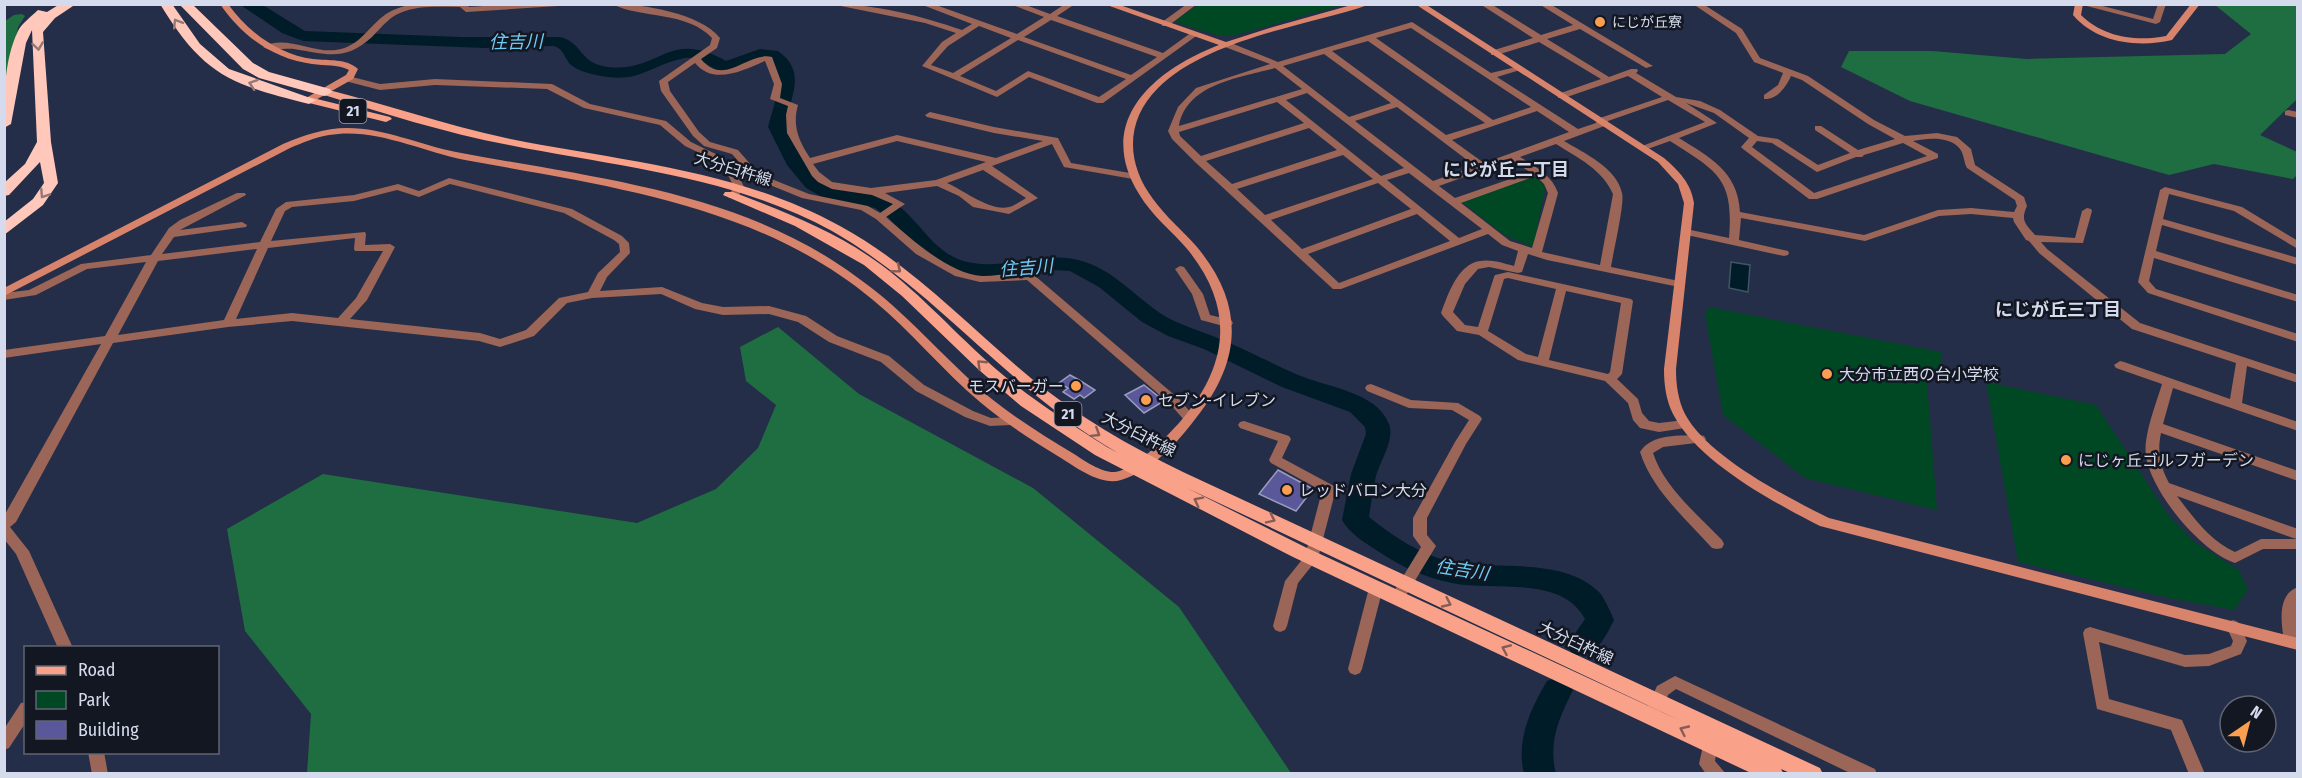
<svg xmlns="http://www.w3.org/2000/svg" width="2302" height="778" font-family="'Fira Sans Condensed','Noto Sans JP',sans-serif">
<style>
.green{fill:#004724}
.forest{fill:#1f6e42}
.water{fill:#001c28;stroke:#405563;stroke-width:1.5}
.lines{fill:none;stroke-linecap:round;stroke-linejoin:round}
.river{fill:#001c28;fill-rule:evenodd}
.building{fill:#5a589a;stroke:#9a9cbd;stroke-width:1.5}
.street{fill:#9b6557;fill-rule:evenodd}
.secondary{fill:#d8836c;fill-rule:evenodd}
.primary{fill:#faa189;fill-rule:evenodd}
.highway{fill:#ffc8ba;fill-rule:evenodd}
.oneway{stroke:#947876}
.oneway2{stroke:#865c56}
.poi-dot{fill:#fb9e50;stroke:#121722;stroke-width:2}
.labels{text-anchor:middle;dominant-baseline:central;stroke-width:5;stroke-linejoin:round;paint-order:stroke}
.far-poi-label{font-size:14px;fill:#d5dbec;stroke:#121722;text-anchor:start}
.shield{fill:#121722;stroke:#9aa0af;stroke-width:1.5}
.shield-label{font-size:15px;font-weight:bold;fill:#d5dbec}
.street-label{font-size:16px;fill:#d5dbec;stroke:#121722}
.poi-label{font-size:16px;fill:#d5dbec;stroke:#121722;text-anchor:start}
.water-label{font-size:18px;font-style:italic;fill:#6dccf5;stroke:#121722}
.neighbourhood-label{font-size:18px;font-weight:bold;fill:#d5dbec;stroke:#121722}
</style>
<rect width="100%" height="100%" fill="#252e48"/>
<g class="green">
<polygon points="1198,5 1343,5 1236,35 1216,35 1177,23 1176,20"/>
<polygon points="1535,176 1544,184 1545,190 1533,247 1504,235 1462,202"/>
<polygon points="1709,307 1941,352 1941,370 1926,368 1937,510 1805,478 1723,415 1705,314"/>
<polygon points="1986,382 2096,405 2169,516 2193,541 2239,570 2248,590 2234,610 2169,598 2018,562"/>
</g>
<g class="forest">
<polygon points="2215,5 2297,5 2297,99 2260,135 2297,152 2297,175 2293,179 2214,164 2169,175 1910,101 1841,67 1849,51 1932,51 2027,59 2225,54 2251,34"/>
<polygon points="22,14 25,16 18,27 5,95 5,21 14,15"/>
<polygon points="778,327 859,394 1033,488 1179,607 1291,773 307,773 311,714 245,631 227,529 323,474 637,523 716,489 758,448 776,405 746,381 740,347"/>
</g>
<polygon class="water" points="1731,262 1750,265 1748,292 1729,288"/>
<g class="lines">
<g class="river">
<path d="M239,4H261L305,31L462,37H560C584,43 578,63 608,67C660,73 668,28 726,61L760,49L778,51C809,73 788,97 787,125C786,138 812,174 823,181C844,196 874,189 896,204C923,223 935,258 973,263C1011,269 1048,249 1085,262C1115,272 1135,296 1160,313C1179,326 1201,330 1222,340C1247,350 1271,363 1296,374C1324,387 1377,391 1389,424C1395,440 1380,461 1376,476C1373,490 1371,503 1369,517C1393,536 1422,556 1453,562C1497,570 1564,557 1599,592C1605,599 1610,611 1614,620C1605,638 1594,661 1572,654L1567,645L1585,619C1561,574 1493,592 1452,583C1425,578 1400,566 1376,550C1364,542 1349,533 1342,520L1351,474L1366,434L1365,427L1350,412L1282,387L1204,349L1168,336L1142,322L1099,287L1070,271L1053,270L989,278L962,275L945,268L916,249L889,218L875,208L822,197L806,188L787,165L768,127C773,106 788,74 766,58C753,61 742,71 727,72C711,72 702,55 685,58C649,65 640,85 596,75C588,73 578,71 571,65C564,58 564,48 553,46L485,48L303,41L282,33Z"/>
<path d="M1558,677L1569,681L1573,690C1559,718 1548,742 1556,774H1524C1516,740 1530,710 1547,681Z"/>
</g>
</g>
<g class="building">
<polygon points="1070,375 1079,380 1095,390 1084,398 1080,395 1074,399 1063,392 1068,388 1059,383"/>
<polygon points="1144,385 1164,401 1144,413 1125,395"/>
<polygon points="1278,470 1313,489 1296,511 1259,494"/>
</g>
<g class="lines">
<g class="street">
<path d="M412,4H472L468,7L513,4H562L558,6L466,12L460,7C440,7 418,5 400,13C388,18 381,28 372,37C345,62 326,54 294,49C285,48 270,52 263,47C285,33 317,56 341,49C361,44 370,25 386,14C394,9 403,6 412,4Z"/>
<path d="M612,4C643,4 700,13 720,38L717,48L701,59C725,88 747,51 772,57L782,84L780,98L798,105C792,126 799,141 810,158L897,135L996,158L1043,141L994,133L927,117L925,115L930,112L994,127L1058,138L1071,163L1136,174V178L1133,179L1064,167L1052,144L992,166L1038,198L1009,214L973,207L959,196L937,186L885,193L905,204L886,217C910,238 949,274 982,276C999,276 1017,271 1034,275L1178,398L1193,415L1195,418L1193,421H1185L1170,404L1027,280L980,282L955,276L916,254L876,219L861,210L802,198L753,178L732,154L704,146L693,136L661,91L659,81L710,45L712,38C687,11 642,19 612,4ZM765,61L774,84L770,99L788,106L786,115L787,133L812,176L818,182L832,189L872,195L893,204L880,213L868,206L809,194L759,174L738,150L710,142L699,132L670,91L668,82L695,63C714,86 743,70 765,61ZM897,141L986,162L936,180L871,188L832,182L819,172L813,164ZM983,170L1026,198C1021,201 1014,206 1009,207C991,212 963,190 947,183Z"/>
<path d="M831,4C875,4 921,16 962,30L972,24L920,4H933L1017,34L1044,17L1010,4H1023L1050,14L1065,4H1075L1057,16L1163,53L1192,32L1199,34L1103,103H1097L1029,77L997,97L922,66L942,42L956,33L925,23ZM1051,20L1157,57L1131,75L1024,37ZM979,26L1011,38L953,73L931,65L948,46ZM1018,40L1126,79L1099,97L1028,71L996,91L960,76Z"/>
<polygon points="1187,4 1197,4 1168,26 1162,26 1162,22"/>
<path d="M1480,4H1491L1541,35L1573,25L1539,4H1550L1653,66L1646,68L1580,29L1547,39L1609,77L1631,69H1637L1638,71L1636,73L1676,97L1700,101L1720,110L1758,136L1778,139L1818,165L1850,153L1815,130V126H1821L1858,150L1895,139L1868,124L1802,80L1791,76C1786,87 1777,100 1764,99V95L1778,85L1783,73L1754,62L1736,33L1693,4H1703L1742,29L1760,58L1808,76L1874,120L1905,136L1937,133L1957,137L1971,149L1975,165L2024,197L2027,206C2020,221 2026,224 2035,235L2075,238L2082,211L2087,208L2091,209L2092,211L2083,243L2041,242L2047,249L2140,323L2298,375V383L2247,366L2242,403L2298,422V431L2173,388L2163,424L2298,471V481L2161,433C2157,452 2160,466 2169,483L2298,529V549H2263L2235,563C2201,552 2151,492 2146,456C2143,436 2156,404 2162,384L2116,368L2114,365L2120,361L2124,362L2230,399L2236,363L2132,329L2039,253L2029,241L2026,240L2014,222L2013,218L1971,214L1939,216L1865,241L1741,218L1739,240L1788,251L1789,253L1788,255L1784,256L1682,234L1681,232L1682,230L1686,229L1729,238C1734,178 1717,171 1670,141L1642,151L1637,148L1705,122L1668,100L1608,121L1607,125L1564,141C1584,153 1617,168 1622,193C1625,203 1613,253 1611,267L1679,281L1684,284L1679,287L1547,260L1528,254L1522,272L1518,273L1489,267L1478,269L1465,284L1453,312L1465,325L1478,327L1494,277L1495,275L1508,272L1631,299L1633,301L1622,374L1617,379L1638,399L1642,413L1649,421L1659,423L1685,420L1691,424L1685,428L1659,432L1640,428L1633,420L1628,403L1605,381L1518,360L1479,335L1457,331L1443,316L1441,313C1448,294 1458,264 1480,261C1491,259 1503,263 1514,266L1518,251L1502,245L1488,234L1341,289H1333L1195,162L1172,139L1168,131L1178,107L1196,88L1270,64L1225,47V43H1231L1278,62L1412,22L1491,73L1520,66V70L1497,77L1578,129L1596,123L1597,119L1662,97L1628,76L1564,98H1558V94L1601,79L1539,42L1497,55H1491V51L1533,38ZM1411,28L1531,107L1493,120L1376,38ZM1368,41L1485,123L1446,135L1332,51ZM1324,54L1391,103L1349,117L1283,66ZM1275,68L1302,89L1179,126C1187,83 1241,78 1275,68ZM1307,93L1404,168L1381,176L1286,100ZM1277,102L1304,123L1201,156L1180,136L1179,132ZM1686,103L1714,113L1749,138L1741,147L1743,149L1809,199H1817L1938,158V154L1913,141C1928,138 1950,136 1960,149C1964,154 1964,163 1967,168L2015,200L2017,206L2014,212L1971,208L1938,210L1864,235L1740,212C1738,171 1709,157 1679,138L1717,123ZM1397,107L1475,166L1433,181L1355,121ZM1537,111L1569,132L1484,163L1452,140ZM1309,128L1337,150L1232,184L1206,161ZM1757,141L1772,143L1817,172L1856,157H1862L1864,155L1903,143L1927,156L1814,193L1752,147ZM1556,144C1578,158 1602,169 1613,194L1600,265L1542,252L1558,193C1552,175 1535,166 1520,157ZM1343,155L1373,179L1265,215L1237,189ZM1511,160L1530,172L1455,198L1439,186ZM1409,173L1482,229L1459,238L1387,180ZM1536,176L1544,184L1548,193L1532,248L1510,241L1461,203ZM1378,183L1411,209L1302,249L1271,220ZM1417,214L1450,241L1339,283L1308,254ZM1508,278L1556,289L1538,357L1526,354L1488,331L1504,279ZM1566,291L1621,303L1610,372L1608,374L1549,360ZM2177,496L2293,538L2297,539H2261L2235,552C2210,541 2193,517 2177,496Z"/>
<polygon points="2079,4 2095,4 2153,19 2158,4 2166,4 2160,22 2156,24"/>
<polygon points="348,76 380,84 435,79 552,84 590,104 666,121 691,142 724,158 739,176 744,187 737,198 729,198 728,196 734,187 729,177 718,162 685,146 660,125 584,108 547,89 435,85 380,90 345,81 344,79"/>
<polygon points="2288,110 2298,112 2298,118 2285,115 2285,111"/>
<path d="M449,178L572,209L622,236L629,243L630,253L607,277L600,291L662,287L702,303L723,307L769,306L806,316L837,336L889,356L924,385L973,411L991,418L1011,417L1017,421L1011,425L990,426L965,417L916,391L881,362L829,342L798,322L769,314L723,315L695,309L661,294L592,298L567,303L534,336L500,347L479,341L292,321L228,327L113,343L16,522L10,527L29,551L73,648H58L16,554L4,539V516L101,344L4,358V350L105,336L146,262L87,269L36,295L4,300V293L29,290L81,264L151,255L169,228L180,220L237,193H245L246,195L180,230L242,222L247,225L246,227L174,237L162,254L260,242L276,209L286,202L354,195L398,184L419,191ZM450,184L564,213L614,240L619,244L620,252L598,273L588,292L559,298L526,330L500,339L480,333L350,319L367,300L395,247L390,244L365,245L366,234L365,232L271,241L285,211L292,207L354,201L397,190L419,197ZM355,238L354,249L355,251H383L356,298L338,318L292,313L236,319L268,248ZM257,249L224,320L118,335L158,261Z"/>
<polygon points="2165,187 2242,207 2298,241 2298,249 2234,211 2169,194 2163,219 2298,258 2298,265 2162,225 2156,251 2298,295 2298,302 2154,258 2149,281 2156,289 2298,334 2298,342 2148,293 2138,282 2160,190"/>
<polygon points="1180,266 1184,267 1203,294 1210,315 1231,320 1233,323 1231,326 1227,327 1201,320 1192,294 1175,269"/>
<polygon points="1371,384 1411,400 1458,403 1480,416 1482,419 1466,444 1427,518 1427,535 1436,546 1402,602 1397,604 1392,602 1390,598 1421,547 1413,536 1413,518 1455,442 1469,420 1452,410 1409,408 1367,391 1365,388 1367,385"/>
<polygon points="1244,421 1289,436 1291,439 1282,458 1334,486 1336,489 1318,558 1298,583 1287,626 1285,630 1280,632 1275,630 1273,626 1285,581 1305,556 1322,491 1271,463 1269,460 1278,441 1240,428 1238,425 1240,422"/>
<path d="M1700,435L1704,436L1706,439L1704,442L1663,447L1653,453C1664,487 1697,514 1722,540L1724,544L1722,548L1717,549L1712,548C1686,519 1652,490 1640,452C1652,433 1680,436 1700,435Z"/>
<polygon points="1376,582 1381,584 1383,588 1362,669 1360,673 1355,675 1350,673 1348,669 1369,588 1371,584"/>
<path d="M2298,587L2296,614L2298,642L2291,646L2286,644L2284,640C2281,623 2277,594 2298,587Z"/>
<polygon points="2233,620 2238,622 2247,641 2241,654 2209,666 2185,667 2099,642 2109,699 2182,720 2205,774 2189,774 2171,730 2097,709 2083,633 2085,629 2090,627 2185,655 2209,654 2231,646 2233,641 2226,626 2228,622"/>
<polygon points="1675,676 1875,769 1877,774 1852,774 1676,689 1668,695 1660,713 1655,715 1650,713 1647,708 1657,686"/>
<polygon points="26,702 26,722 9,748 4,750 4,729 21,703"/>
<polygon points="1711,730 1716,732 1719,737 1715,761 1726,774 1706,774 1699,764 1706,732"/>
<polygon points="88,752 104,752 108,774 92,774"/>
</g>
<g class="secondary">
<path d="M220,4H228C248,32 279,55 313,59C329,61 346,58 358,69L353,79L312,102H306V98L346,75L349,70C337,64 325,66 312,64C273,59 242,36 220,4Z"/>
<path d="M1104,4H1117L1226,42L1273,27L1355,4H1370C1355,10 1338,14 1323,18C1270,32 1197,49 1158,88C1125,121 1126,163 1153,199C1166,217 1183,231 1197,247C1245,305 1242,360 1196,418C1177,443 1152,471 1121,480C1101,486 1077,468 1061,458C1033,441 1005,423 980,402C942,370 911,331 873,300C758,204 607,186 465,160C421,151 374,127 329,135C315,137 302,143 290,148L4,296V288L283,144C304,135 325,128 347,128C385,128 420,145 456,152C582,176 721,189 832,260C852,273 873,288 891,304C925,334 954,367 988,396C1015,418 1044,436 1074,454C1085,461 1102,473 1115,472C1135,470 1171,433 1184,417C1229,363 1234,307 1188,250C1172,231 1152,216 1139,194C1094,121 1154,70 1219,45Z"/>
<path d="M1415,4H1425L1664,158C1679,171 1691,183 1694,203L1676,369C1676,384 1678,400 1685,414C1707,456 1786,497 1829,518L2298,638V650L1820,526C1773,502 1698,462 1673,414C1666,400 1664,385 1664,369L1684,203L1678,184L1658,162Z"/>
<path d="M2075,4H2083L2081,15C2103,37 2136,42 2166,36L2191,4H2200L2172,40C2138,48 2097,43 2073,15Z"/>
</g>
<g class="primary">
<path d="M325,89C386,104 445,125 506,138C620,161 737,169 840,226C912,265 969,327 1032,379C1079,417 1129,446 1183,472L1820,768L1823,774H1792L1781,769L1784,774H1753L1293,557L1095,455L1021,406L979,370L902,296L864,265L795,226L723,195L725,192H733C782,211 830,229 873,259C915,288 950,328 988,362C1024,395 1066,421 1107,447L1118,453C1011,392 936,290 832,231C732,176 619,167 509,145C445,133 383,113 321,94L319,92ZM1187,488L1681,721L1305,547Z"/>
<polygon points="309,97 390,117 392,119 386,122 305,102 303,100"/>
</g>
<g class="highway">
<path d="M60,4H76L55,18L43,32L51,142L58,183L43,205L4,235V222L33,199L44,183L40,162L9,195L4,196V183L25,164L37,142L32,30L26,43L11,124L4,128C4,97 4,60 18,31C22,23 31,17 38,10L47,12Z"/>
<path d="M160,4H172L200,44L229,69L316,100L309,104C230,84 204,76 160,4Z"/>
<polygon points="179,4 192,4 253,63 269,72 330,89 332,92 325,96 320,95 259,78 243,69"/>
</g>
</g>
<defs><path id="oneway-chevron" d="M-2-3.5L2.5 0L-2 3.5" fill="none" stroke-width="1.6" stroke-linecap="round" stroke-linejoin="round" transform="scale(1.5)"/></defs>
<g class="oneway">
<use href="#oneway-chevron" transform="translate(177 23) rotate(-122)"/>
<use href="#oneway-chevron" transform="translate(38 46) rotate(82)"/>
<use href="#oneway-chevron" transform="translate(253 84) rotate(-161)"/>
<use href="#oneway-chevron" transform="translate(44 194) rotate(123)"/>
</g>
<g class="oneway2">
<use href="#oneway-chevron" transform="translate(897 269) rotate(39)"/>
<use href="#oneway-chevron" transform="translate(981 364) rotate(-136)"/>
<use href="#oneway-chevron" transform="translate(1096 433) rotate(32)"/>
<use href="#oneway-chevron" transform="translate(1198 501) rotate(-153)"/>
<use href="#oneway-chevron" transform="translate(1271 519) rotate(26)"/>
<use href="#oneway-chevron" transform="translate(1447 603) rotate(25)"/>
<use href="#oneway-chevron" transform="translate(1506 649) rotate(-156)"/>
<use href="#oneway-chevron" transform="translate(1684 730) rotate(-155)"/>
</g>
<g class="poi-dot">
<circle cx="1600" cy="22" r="6"/>
<circle cx="1827" cy="374" r="6"/>
<circle cx="1076" cy="386" r="6"/>
<circle cx="1146" cy="400" r="6"/>
<circle cx="2066" cy="460" r="6"/>
<circle cx="1287" cy="490" r="6"/>
</g>
<g class="labels">
<g class="far-poi-label">
<text x="1612" y="22">にじが丘寮</text>
</g>
<g class="shield">
<rect x="339.5" y="99" width="27" height="24" rx="4.5"/>
<rect x="1054.5" y="402" width="27" height="24" rx="4.5"/>
</g>
<g class="shield-label">
<text x="353" y="111">21</text>
<text x="1068" y="414">21</text>
</g>
<g class="street-label">
<text transform="translate(733 169) rotate(17)">大分臼杵線</text>
<text transform="translate(1139 434) rotate(27)">大分臼杵線</text>
<text transform="translate(1576 643) rotate(25)">大分臼杵線</text>
</g>
<g class="poi-label">
<text x="1839" y="374">大分市立西の台小学校</text>
<text x="1064" y="386" text-anchor="end">モスバーガー</text>
<text x="1158" y="400">セブン-イレブン</text>
<text x="2078" y="460">にじヶ丘ゴルフガーデン</text>
<text x="1299" y="490">レッドバロン大分</text>
</g>
<g class="water-label">
<text transform="translate(516 42) rotate(-1)">住吉川</text>
<text transform="translate(1026 268) rotate(-5)">住吉川</text>
<text transform="translate(1462 570) rotate(9)">住吉川</text>
</g>
<g class="neighbourhood-label">
<text x="1506" y="170">にじが丘二丁目</text>
<text x="2058" y="310">にじが丘三丁目</text>
</g>
</g>
<rect width="2302" height="778" fill="none" stroke="#d5dbec" stroke-width="12"/>
<rect x="24" y="646" width="195" height="108" fill="#121722" stroke="#606573" stroke-width="1.5"/>
<rect x="36" y="666" width="30" height="9" fill="#faa189" stroke="#606573" stroke-width="1.5"/>
<text x="78" y="676" font-size="18" fill="#d5dbec">Road</text>
<rect x="36" y="691" width="30" height="18" fill="#004724" stroke="#606573" stroke-width="1.5"/>
<text x="78" y="706" font-size="18" fill="#d5dbec">Park</text>
<rect x="36" y="721" width="30" height="18" fill="#5a589a" stroke="#606573" stroke-width="1.5"/>
<text x="78" y="736" font-size="18" fill="#d5dbec">Building</text>
<g transform="translate(2248 724) rotate(35)"><circle r="28" fill="#121722" stroke="#606573" stroke-width="1.5"/>
<path d="M0-4.5L10 22L0 15L-10 22Z" fill="#fb9e50"/>
<text y="-9" font-size="16" font-weight="bold" text-anchor="middle" fill="#d5dbec">N</text>
</g>
</svg>
